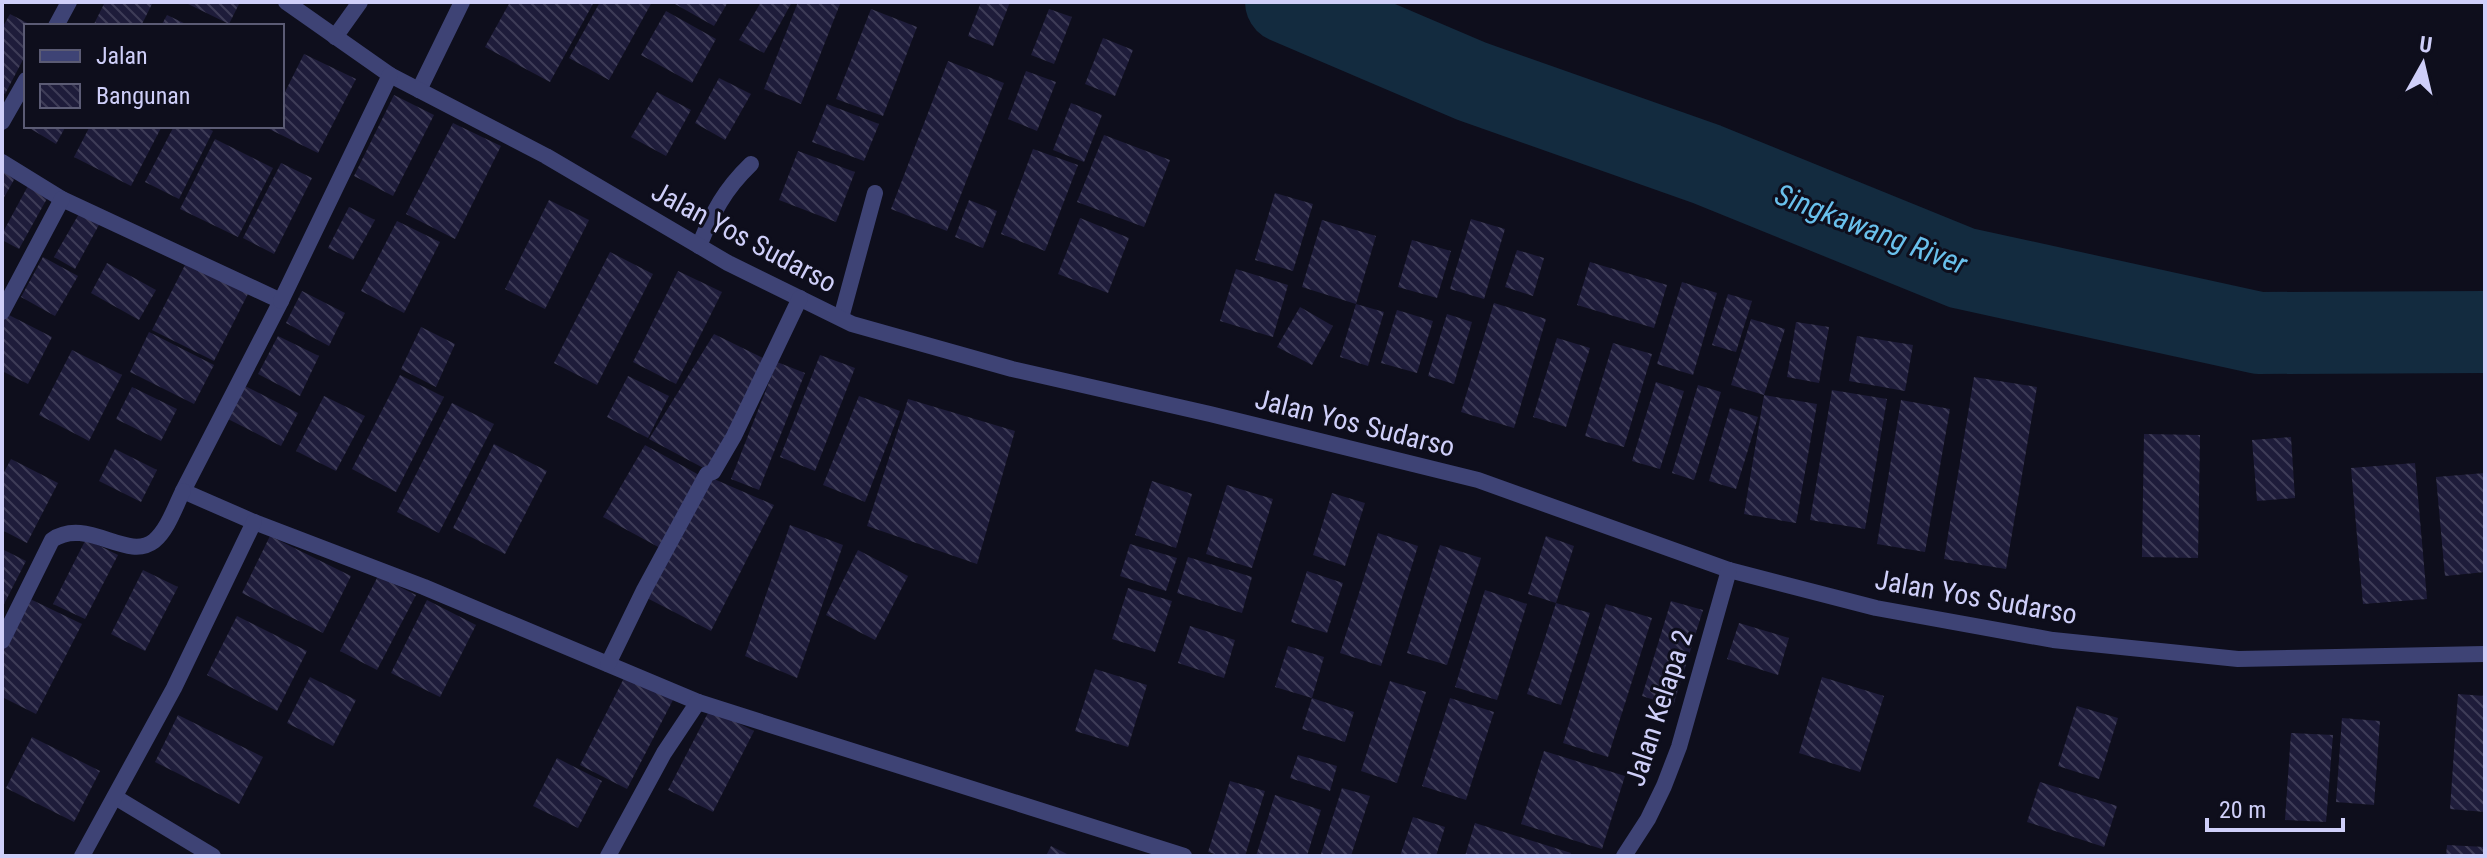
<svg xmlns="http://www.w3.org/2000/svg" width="2487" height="858" font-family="'Roboto Condensed',sans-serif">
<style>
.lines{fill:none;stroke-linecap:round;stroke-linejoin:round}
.river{stroke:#132b3f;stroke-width:82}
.building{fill:url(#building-back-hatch)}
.service{stroke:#3e4375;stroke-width:16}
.minor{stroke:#3e4375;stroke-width:16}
.labels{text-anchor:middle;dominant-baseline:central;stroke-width:6;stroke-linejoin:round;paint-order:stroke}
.street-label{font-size:28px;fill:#cfcff9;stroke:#0e0e1c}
.water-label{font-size:30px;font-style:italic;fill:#69c0ec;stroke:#0e0e1c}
</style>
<defs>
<pattern id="building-back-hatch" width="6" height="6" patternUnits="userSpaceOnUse" patternTransform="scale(2)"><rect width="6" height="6" fill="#1e1c3a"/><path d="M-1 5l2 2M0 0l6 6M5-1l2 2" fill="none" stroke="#3e3c57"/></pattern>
</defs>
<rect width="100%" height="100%" fill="#0e0e1c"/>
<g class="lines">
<polyline class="river" points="1286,2 1471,81 1706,164 1962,268 2259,333 2485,332"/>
</g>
<g class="building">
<polygon points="105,2 153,2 141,26 93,26"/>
<polygon points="184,2 240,2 229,24"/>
<polygon points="510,2 594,2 550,82 485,47"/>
<polygon points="600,2 652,2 609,80 569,58"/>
<polygon points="676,2 728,2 714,26 675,4"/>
<polygon points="761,2 792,2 764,53 739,40"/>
<polygon points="798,2 840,4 801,104 764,89"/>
<polygon points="981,2 1010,2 993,46 968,36"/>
<polygon points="871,9 917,27 883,116 836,99"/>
<polygon points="1049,9 1072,17 1054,64 1031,55"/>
<polygon points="666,11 716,39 692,83 641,55"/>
<polygon points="10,14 33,26 26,26 26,54 5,94 2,92 2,28"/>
<polygon points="167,15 190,26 161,26"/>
<polygon points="1103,38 1133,50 1115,96 1085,84"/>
<polygon points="304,54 356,79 318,153 263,126 282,126 282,98"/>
<polygon points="948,61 1004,83 947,231 891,209"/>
<polygon points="1026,71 1056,82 1037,131 1008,119"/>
<polygon points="719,78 751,94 725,140 695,123"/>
<polygon points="657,92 691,110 666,156 631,137"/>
<polygon points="394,95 434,115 393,196 354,176"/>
<polygon points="1071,103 1102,115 1084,162 1053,150"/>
<polygon points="827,104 879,124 864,161 812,142"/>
<polygon points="453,123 501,146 455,239 406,214"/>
<polygon points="26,126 66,126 56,144"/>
<polygon points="90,126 162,126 131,186 74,157"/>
<polygon points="174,126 204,126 213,131 179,199 145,182"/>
<polygon points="1104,135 1170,160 1144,227 1077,202"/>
<polygon points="215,139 273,168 238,237 180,209"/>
<polygon points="1033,149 1078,165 1045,251 1001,234"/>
<polygon points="798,151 855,172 836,222 779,200"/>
<polygon points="281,163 312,178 274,254 243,238"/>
<polygon points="2,171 15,178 2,201"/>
<polygon points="29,184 49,195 19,249 2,240 2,234"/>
<polygon points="1275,193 1313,204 1293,271 1255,260"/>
<polygon points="549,200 589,220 545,309 505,289"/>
<polygon points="969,200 997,211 983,248 955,237"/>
<polygon points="349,207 375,220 353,260 328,248"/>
<polygon points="80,212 100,223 75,269 54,257"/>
<polygon points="1080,218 1129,238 1108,293 1058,274"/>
<polygon points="1471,219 1505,229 1484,299 1450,289"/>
<polygon points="1322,220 1376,236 1356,304 1302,287"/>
<polygon points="397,221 440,242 404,313 361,291"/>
<polygon points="1412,240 1451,251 1437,298 1398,287"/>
<polygon points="1517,250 1544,258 1533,296 1505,287"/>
<polygon points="610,252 653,274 597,385 554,363"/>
<polygon points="43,257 78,276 55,316 21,297"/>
<polygon points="188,259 250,290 214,361 152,330"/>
<polygon points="1590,262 1667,285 1654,328 1577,305"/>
<polygon points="107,263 156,290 139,320 91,293"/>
<polygon points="1236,269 1288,285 1273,337 1220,321"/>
<polygon points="678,271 722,292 676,384 633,362"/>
<polygon points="1682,282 1717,293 1693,375 1657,364"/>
<polygon points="302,291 345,313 329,346 286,323"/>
<polygon points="1728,294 1752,301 1736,352 1712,345"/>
<polygon points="1494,303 1546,319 1514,428 1461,412"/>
<polygon points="1356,304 1384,312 1368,366 1340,357"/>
<polygon points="1300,307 1333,326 1312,365 1277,347"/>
<polygon points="1397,310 1433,321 1417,373 1381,363"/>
<polygon points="7,314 52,337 28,384 2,371 2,325"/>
<polygon points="1447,314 1472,322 1454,384 1428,376"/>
<polygon points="1751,319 1785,329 1764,395 1817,404 1796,523 1744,514 1764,395 1731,385"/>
<polygon points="1796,322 1829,327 1819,383 1787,377"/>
<polygon points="421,327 455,344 436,387 401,369"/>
<polygon points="149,332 214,365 194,404 130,372"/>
<polygon points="714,334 765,359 709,471 649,439"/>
<polygon points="278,336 319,356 300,396 258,374"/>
<polygon points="1857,336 1913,345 1905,391 1849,381"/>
<polygon points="1557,338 1590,348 1566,427 1533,417"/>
<polygon points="1613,343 1652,354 1624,447 1585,436"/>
<polygon points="72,350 122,375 89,441 39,415"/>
<polygon points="820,355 855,368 815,471 780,457"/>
<polygon points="777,362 805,373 759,490 731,479"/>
<polygon points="400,375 444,397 396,492 352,469"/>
<polygon points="628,376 669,396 648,438 607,417"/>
<polygon points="1974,377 2037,387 2006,569 1944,559"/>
<polygon points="1656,382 1684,391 1660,469 1632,461"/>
<polygon points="1698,385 1721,392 1694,480 1672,473"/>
<polygon points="245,386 298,413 281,446 228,419"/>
<polygon points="132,387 177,409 161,441 116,419"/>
<polygon points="1832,390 1887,399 1865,529 1810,520"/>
<polygon points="324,396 365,416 336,471 296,451"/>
<polygon points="859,396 900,411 865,502 823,485"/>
<polygon points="908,399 1015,431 977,564 867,526"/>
<polygon points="1901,400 1950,409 1925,552 1877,544"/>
<polygon points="452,403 494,424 439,533 397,512"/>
<polygon points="1730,408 1758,417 1736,489 1709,481"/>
<polygon points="2144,434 2200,435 2198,558 2142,557"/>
<polygon points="2291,437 2295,498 2257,501 2252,440"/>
<polygon points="494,444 547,471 505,554 453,528"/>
<polygon points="645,445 701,476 662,549 603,517"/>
<polygon points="115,449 157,470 141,502 99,481"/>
<polygon points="11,459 58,483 27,543 2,530 2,476"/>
<polygon points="2415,463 2427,599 2363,604 2351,468"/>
<polygon points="2485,473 2485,572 2445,576 2436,477"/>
<polygon points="707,476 774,505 711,631 643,596"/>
<polygon points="1152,481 1192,494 1176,548 1135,535"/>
<polygon points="1227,485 1273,499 1252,568 1206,554"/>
<polygon points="1332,493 1365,503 1345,566 1313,555"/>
<polygon points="790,525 843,545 797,678 745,656"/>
<polygon points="1378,533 1418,546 1381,666 1340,653"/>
<polygon points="270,536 351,576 323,633 242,593"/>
<polygon points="1546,536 1574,546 1556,603 1528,594"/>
<polygon points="86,539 118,555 85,619 53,604"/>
<polygon points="1130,544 1177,558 1166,591 1120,576"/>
<polygon points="1440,545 1481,558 1447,665 1407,653"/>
<polygon points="2,549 26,561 2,608"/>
<polygon points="858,550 908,576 875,640 826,615"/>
<polygon points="1188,557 1252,577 1242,613 1177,593"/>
<polygon points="143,570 178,587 145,651 111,634"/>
<polygon points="1307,571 1343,583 1327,633 1291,622"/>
<polygon points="378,576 416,595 377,670 340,651"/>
<polygon points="1128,588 1172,601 1155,652 1112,639"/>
<polygon points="1485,590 1527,604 1497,700 1455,687"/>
<polygon points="28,598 82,624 36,714 2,697 2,649"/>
<polygon points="427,600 476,625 440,697 391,673"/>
<polygon points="1671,601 1703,610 1673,706 1642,696"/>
<polygon points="1556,603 1590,613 1561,705 1527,694"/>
<polygon points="1606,604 1652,618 1608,757 1563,743"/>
<polygon points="237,616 307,651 277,711 207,675"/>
<polygon points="1739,623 1789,638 1778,675 1727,659"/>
<polygon points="1190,626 1235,640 1224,678 1178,663"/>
<polygon points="1288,646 1324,657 1312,698 1354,712 1345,742 1302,729 1312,698 1275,687"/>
<polygon points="1095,669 1147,685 1128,747 1075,731"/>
<polygon points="625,676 673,700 627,789 580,765"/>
<polygon points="310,677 356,700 333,746 287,723"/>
<polygon points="1822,677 1884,696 1860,772 1799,753"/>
<polygon points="1390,681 1426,692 1397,783 1361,771"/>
<polygon points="2458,694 2485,696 2485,812 2450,809"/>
<polygon points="1450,698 1494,712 1466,800 1422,786"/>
<polygon points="2077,706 2118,718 2099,779 2058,766"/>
<polygon points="710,709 754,731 713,812 668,790"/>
<polygon points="178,715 263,757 239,804 155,762"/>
<polygon points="2342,718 2380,721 2374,805 2336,802"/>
<polygon points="2291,733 2333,735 2326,822 2285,820"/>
<polygon points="32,737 100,771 74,822 6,788"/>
<polygon points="1544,751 1625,776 1602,849 1521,824"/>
<polygon points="1298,755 1337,766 1330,791 1290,778"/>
<polygon points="557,758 602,781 578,828 533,806"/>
<polygon points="1230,781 1265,791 1245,856 1221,856 1208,852"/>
<polygon points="2040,782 2117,806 2104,847 2027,822"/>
<polygon points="1342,788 1370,796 1351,856 1327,856 1321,854"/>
<polygon points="1275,795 1321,810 1307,856 1256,856"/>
<polygon points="1413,817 1445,827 1436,856 1400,856"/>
<polygon points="1475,823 1571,853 1570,856 1465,856"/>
<polygon points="2447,845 2485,847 2485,856 2446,856"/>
<polygon points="1051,846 1071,856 1046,856"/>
</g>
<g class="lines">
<g class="service">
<polyline points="56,26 69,2"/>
<polyline points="335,37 360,2"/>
<polyline points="419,90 462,2"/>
<polyline points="2,122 26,80"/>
<path d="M699,246C713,212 724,190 751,164"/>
<polyline points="841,318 875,193"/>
</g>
<g class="minor">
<polyline points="286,2 390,75 546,156 728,263 852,324 1012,369 1210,414 1478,480 1729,570 1876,608 2053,640 2238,659 2485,654"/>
<polyline points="2,162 62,199 281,301 183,491 254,522 424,587 698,702"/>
<polyline points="281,301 390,75"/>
<polyline points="2,312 62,199"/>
<path d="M2,641L52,540C87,516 127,562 154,541C168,529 175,507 183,491"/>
<polyline points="608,664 644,590 707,474 713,472 734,436 800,298"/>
<polyline points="115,797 213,856"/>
<polyline points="82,856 174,688 254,522"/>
<polyline points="608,856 664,753 698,702 1184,856"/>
<polyline points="1624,856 1648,819 1664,786 1679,747 1729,570"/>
</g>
</g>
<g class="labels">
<g class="street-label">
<text transform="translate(744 237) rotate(28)">Jalan Yos Sudarso</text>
<text transform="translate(1355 423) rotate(14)">Jalan Yos Sudarso</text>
<text transform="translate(1976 597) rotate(10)">Jalan Yos Sudarso</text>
<text transform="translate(1659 708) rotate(-72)">Jalan Kelapa 2</text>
</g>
<g class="water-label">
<text transform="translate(1871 229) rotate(21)">Singkawang River</text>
</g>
</g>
<rect width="2487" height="858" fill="none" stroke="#cfcff9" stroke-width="8"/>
<rect x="24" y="24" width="260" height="104" fill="#0e0e1c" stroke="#5b5b74" stroke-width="2"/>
<rect x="40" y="50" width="40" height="12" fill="#3e4375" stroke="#5b5b74" stroke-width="2"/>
<text x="96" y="64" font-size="24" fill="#cfcff9">Jalan</text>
<rect x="40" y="84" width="40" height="24" fill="url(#building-back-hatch)" stroke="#5b5b74" stroke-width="2"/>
<text x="96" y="104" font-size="24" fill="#cfcff9">Bangunan</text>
<g transform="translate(2423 64) rotate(8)" stroke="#0e0e1c" stroke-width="6" paint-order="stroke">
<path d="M0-6L14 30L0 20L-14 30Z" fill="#cfcff9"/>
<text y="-12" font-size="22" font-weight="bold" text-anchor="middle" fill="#cfcff9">U</text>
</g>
<path d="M2207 818v12h136v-12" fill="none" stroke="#cfcff9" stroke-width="4"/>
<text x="2219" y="818" font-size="24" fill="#cfcff9" stroke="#0e0e1c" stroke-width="6" paint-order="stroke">20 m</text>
</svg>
